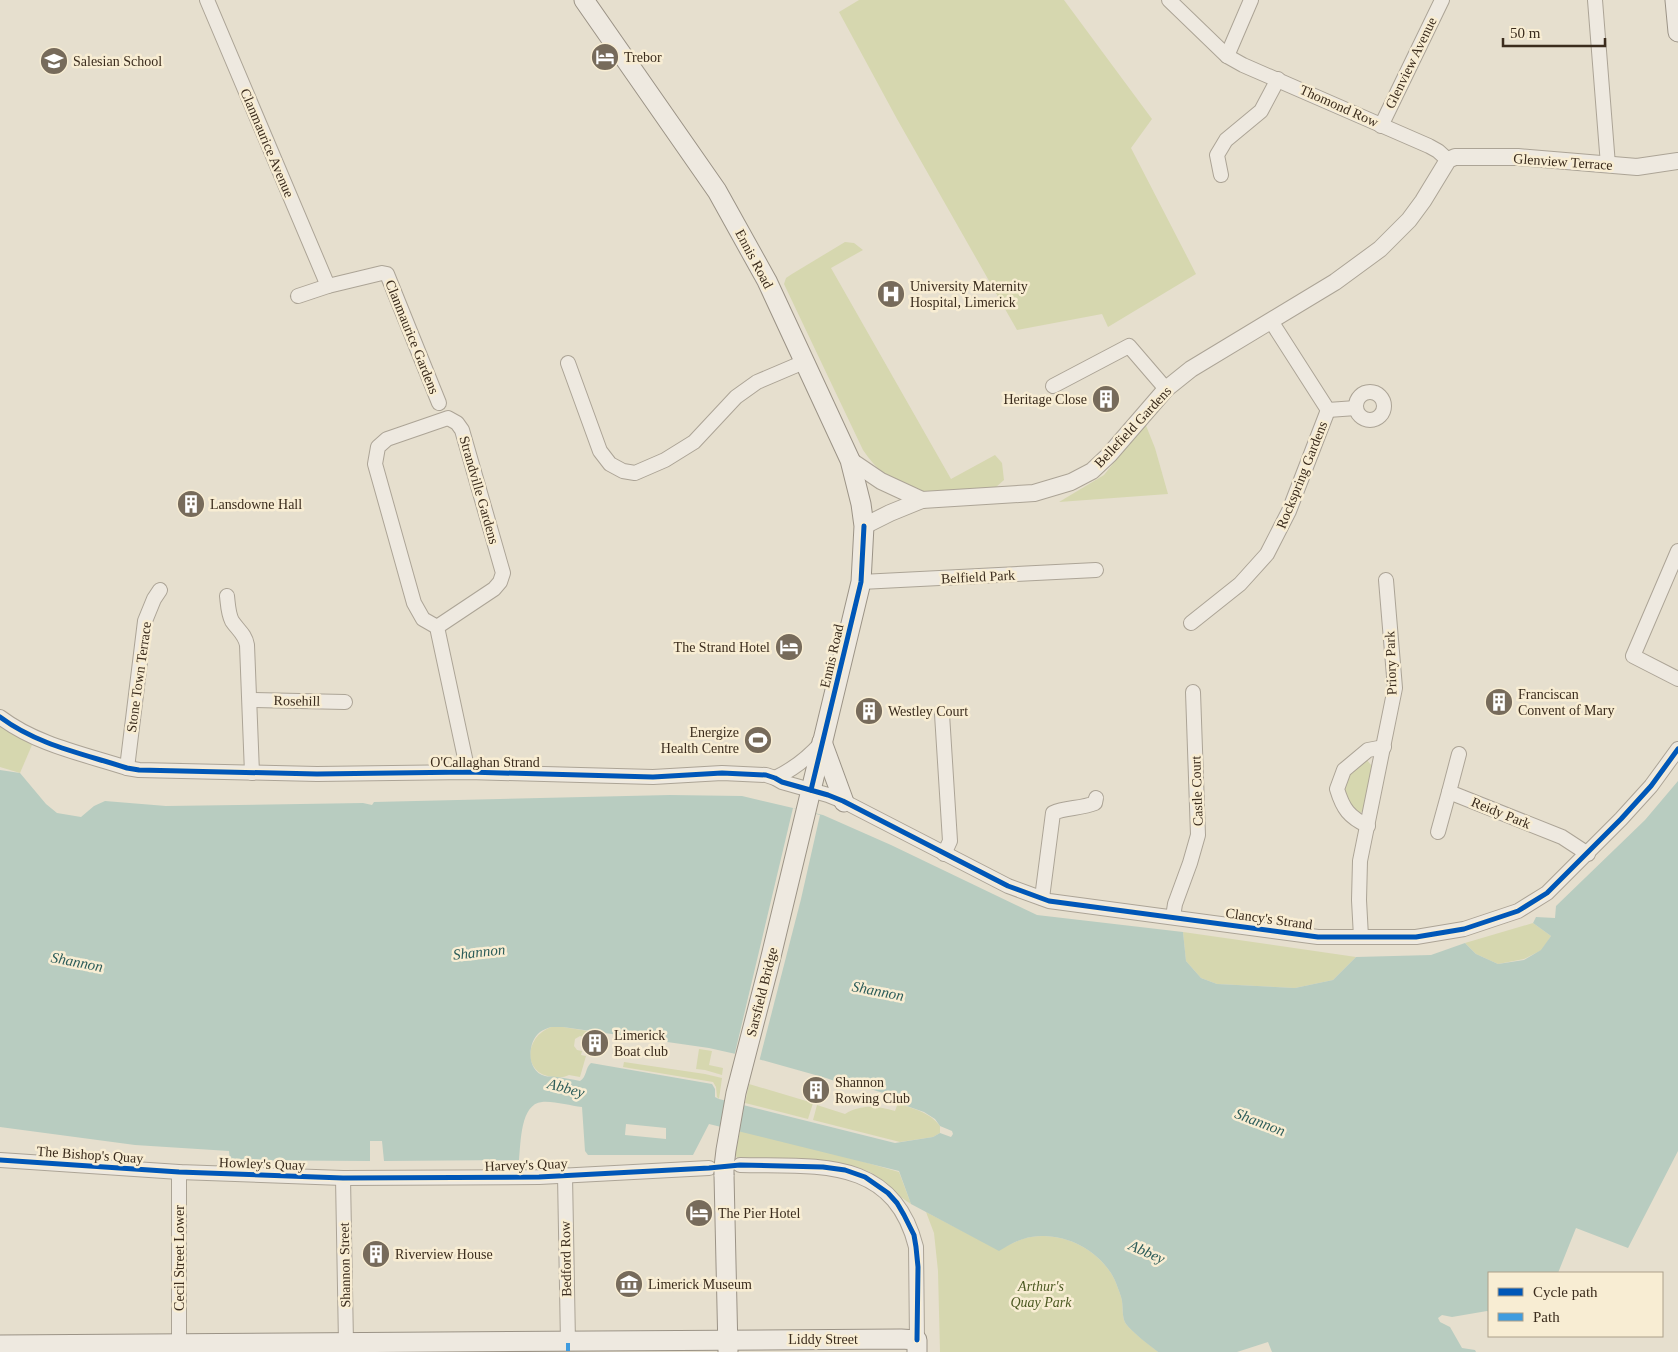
<svg xmlns="http://www.w3.org/2000/svg" width="1678" height="1352" font-family="Georgia,serif">
<style>
.green{fill:#d6d7af}
.water{fill:#b8ccc0;fill-rule:evenodd}
.pier{fill:#e6dfce}
.lines{fill:none;stroke-linecap:round;stroke-linejoin:round}
.minor-casing{stroke:#aca496;stroke-width:16}
.tertiary-casing{stroke:#aca496;stroke-width:18}
.secondary-casing{stroke:#9b9386;stroke-width:21}
.minor{stroke:#eee9e0;stroke-width:14}
.tertiary{stroke:#eee9e0;stroke-width:16}
.secondary{stroke:#eee9e0;stroke-width:19}
.secondary-bridge-casing{stroke:#9b9386;stroke-width:21;stroke-linecap:butt}
.secondary-bridge{stroke:#eee9e0;stroke-width:19}
.quiet{stroke:#3f9cdf;stroke-width:4;stroke-dasharray:8 4;stroke-linecap:butt}
.cycleway-casing{stroke:#f8edd3;stroke-width:8}
.cycleway{stroke:#0057b8;stroke-width:5}
.labels{text-anchor:middle;dominant-baseline:central;stroke-width:5;stroke-linejoin:round;paint-order:stroke}
.poi-label{font-size:14px;fill:#3b2c1d;stroke:#f8edd3;text-anchor:start}
.street-label{font-size:14px;fill:#3b2c1d;stroke:#f8edd3}
.park-label{font-size:14px;font-style:italic;fill:#4c5922;stroke:#f8edd3}
.water-label{font-size:15px;font-style:italic;fill:#2c5c59;stroke:#f8edd3}
</style>
<rect width="100%" height="100%" fill="#e6dfce"/>
<g class="green">
<polygon points="859,0 1064,0 1152,119 1131,148 1196,274 1108,327 1102,314 1017,330 897,119 839,12"/>
<path d="M845,242L854,243L863,250L831,268L951,479L995,455L1002,463L1004,480L996,487C976,488 932,495 914,490C892,484 876,469 863,450L784,284L786,278L792,274Z"/>
<polygon points="1145,423 1155,448 1168,494 1059,502 1104,475"/>
<polygon points="0,723 32,745 20,773 0,767"/>
<path d="M1366,759L1372,766L1364,811L1358,814C1349,804 1337,789 1347,775C1350,769 1360,764 1366,759Z"/>
<polygon points="1533,923 1551,936 1542,950 1524,959 1498,964 1476,954 1465,943"/>
<polygon points="1183,932 1356,957 1333,980 1295,988 1217,984 1201,978 1186,961"/>
<path d="M551,1027H563L594,1032V1034L590,1033L584,1037L580,1036L575,1039L574,1046L577,1050L582,1051L581,1055L586,1056L580,1077L569,1075C563,1078 560,1077 553,1077C522,1074 524,1037 551,1027Z"/>
<polygon points="699,1049 712,1051 709,1065 723,1068 722,1075 705,1070 696,1069"/>
<polygon points="624,1062 705,1074 722,1078 719,1099 717,1097 716,1087 713,1082 623,1067"/>
<polygon points="749,1084 813,1103 808,1119 745,1103"/>
<path d="M898,1103C913,1109 930,1112 940,1126V1133L933,1137L900,1142L813,1120L817,1105L845,1114C862,1104 877,1106 895,1111Z"/>
<path d="M740,1131L808,1146L899,1172L911,1204C897,1196 888,1183 875,1175C841,1155 777,1159 739,1160L735,1155Z"/>
<path d="M926,1212L999,1250C1009,1245 1019,1239 1031,1237C1064,1231 1103,1251 1116,1283C1118,1289 1121,1295 1122,1301C1123,1308 1122,1319 1126,1324C1132,1332 1150,1345 1158,1352H940L938,1271L934,1233Z"/>
</g>
<path class="water" d="M0,770L20,773L46,804L57,813L81,817L94,806L105,801L166,806L363,803L372,805L374,802L670,795L742,796L823,815L891,845L1037,915L1183,932L1186,961L1201,978L1217,984L1295,988L1333,980L1356,957L1431,955L1465,943L1476,954L1498,964L1524,960L1541,950L1551,936L1533,923L1536,917L1555,918L1556,906L1645,820L1678,781V1151L1628,1248L1576,1228L1558,1273H1489V1312L1487,1311L1452,1317L1442,1315L1438,1318L1440,1322L1450,1327L1462,1348L1475,1350L1476,1352H1272L1268,1342L1237,1352H1158C1149,1345 1132,1332 1126,1324C1122,1319 1123,1308 1122,1301C1121,1295 1118,1289 1116,1283C1103,1251 1064,1231 1031,1237C1019,1239 1009,1245 999,1251L911,1204L899,1171L709,1124L693,1155H588L585,1151L582,1107C570,1106 555,1101 542,1102C520,1104 521,1143 519,1160L384,1161L382,1141H370V1161L230,1160L229,1151L135,1145L0,1127ZM551,1027H563L709,1048L758,1059L826,1078L924,1112L935,1119L940,1126L952,1131L953,1134L951,1137L940,1133L933,1137L895,1143L719,1099L715,1097V1089L712,1084L591,1063C585,1068 587,1077 580,1081C572,1079 564,1078 557,1077C553,1076 548,1077 545,1076C526,1071 527,1042 540,1032C543,1030 547,1028 551,1027Z"/>
<g class="pier">
<polygon points="793,808 820,815 801,899 759,1062 734,1057"/>
<polygon points="861,1086 899,1098 898,1103 859,1090"/>
<polygon points="626,1124 666,1128 666,1139 625,1135"/>
</g>
<g class="lines">
<defs>
<g id="minor">
<polyline points="207,0 328,286"/>
<polyline points="1169,0 1227,56 1243,65 1429,146 1438,151 1448,160"/>
<polyline points="1595,0 1608,165"/>
<polyline points="1227,56 1251,0"/>
<polyline points="1381,126 1442,0"/>
<polyline points="1221,175 1217,155 1226,140 1261,111 1278,79"/>
<polyline points="298,296 328,286 382,273 387,274 439,403"/>
<polyline points="1271,321 1328,410 1356,408"/>
<polyline points="568,363 600,451 610,464 623,471 635,473 665,460 694,442 736,397 757,382 804,362"/>
<polyline points="1053,386 1129,346 1166,389"/>
<circle cx="1370" cy="406" r="14"/>
<polyline points="1678,551 1633,656 1678,679"/>
<polyline points="861,582 1096,570"/>
<path d="M227,596C228,604 228,613 232,621C238,630 245,634 247,645L252,773"/>
<polyline points="1191,623 1240,584 1267,554 1289,511 1328,410"/>
<polyline points="437,627 494,589 500,582 503,573 462,430 457,423 448,418 387,439 378,447 375,464 414,603 423,619 437,627 468,772"/>
<polyline points="250,700 345,702"/>
<polyline points="942,714 950,841 944,854"/>
<path d="M0,717C37,745 84,754 127,768L139,770L317,774L468,772L653,777L722,773L766,775L775,778L782,782L828,795L843,801L1008,886L1049,901L1318,937H1416L1464,929L1518,911L1547,893L1621,819L1651,786L1678,749"/>
<polyline points="1459,754 1449,792 1562,837 1588,854"/>
<polyline points="127,768 145,621 154,599 160,590"/>
<path d="M775,778C794,769 808,758 822,742"/>
<path d="M1368,826C1349,817 1343,809 1337,789L1344,770L1368,750L1384,747"/>
<polyline points="1438,832 1449,792"/>
<path d="M1042,898L1053,813C1065,807 1081,809 1095,803L1096,798"/>
<polyline points="1173,917 1175,904 1190,863 1198,835 1193,692"/>
<polyline points="1361,937 1359,900 1360,861 1395,688 1386,580"/>
<polyline points="0,1160 179,1172 343,1178 539,1177 709,1168"/>
<path d="M740,1165C815,1167 893,1155 916,1247L917,1340"/>
<polyline points="565,1175 568,1343"/>
<polyline points="343,1178 346,1343"/>
<polyline points="179,1352 179,1172"/>
</g>
<g id="tertiary">
<polyline points="850,460 881,481 922,500"/>
<polyline points="864,526 890,513 922,500 1034,493 1071,482 1092,471 1109,455 1166,389 1191,369 1335,282 1380,249 1409,220 1423,201 1448,160 1455,157 1518,157 1637,167 1678,161"/>
</g>
<g id="secondary">
<polyline points="584,0 717,191 767,281 850,460 861,504 864,526 861,582 768,969 736,1093 726,1150 724,1167"/>
<polyline points="1675,0 1678,32"/>
<polyline points="822,742 844,802"/>
<polyline points="724,1175 728,1351"/>
<path d="M0,1345C300,1344 600,1341 901,1339L917,1340V1352"/>
</g>
</defs>
<use href="#minor" class="minor-casing"/>
<use href="#tertiary" class="tertiary-casing"/>
<use href="#secondary" class="secondary-casing"/>
<use href="#minor" class="minor"/>
<use href="#tertiary" class="tertiary"/>
<use href="#secondary" class="secondary"/>
<defs>
<polyline id="secondary-bridge" points="724,1167 724,1175"/>
</defs>
<use href="#secondary-bridge" class="secondary-bridge-casing"/>
<use href="#secondary-bridge" class="secondary-bridge"/>
<polyline class="quiet" points="568,1343 568,1352"/>
<defs>
<g id="cycleway">
<path d="M0,717C37,745 84,754 127,768L139,770L317,774L468,772L653,777L722,773L766,775L775,778L782,782L828,795L843,801L1008,886L1049,901L1318,937H1416L1464,929L1518,911L1547,893L1621,819L1651,786L1678,749"/>
<polyline points="811,790 861,582 864,526"/>
<polyline points="0,1160 179,1172 343,1178 539,1177 709,1168 740,1165 823,1167 845,1170 865,1177 888,1193 897,1203 904,1215 914,1235 916,1247 918,1267 917,1340"/>
</g>
</defs>
<use href="#cycleway" class="cycleway-casing"/>
<use href="#cycleway" class="cycleway"/>
</g>
<defs>
<symbol id="hotel-disc" viewBox="-11 -11 22 22"><circle r="9.5" fill="#776b5b" stroke="#f8edd3"/><path d="M-6-4.5h1.5V1H6V5H4.5V3h-9V5H-6ZM-4 0a1.8 1.8 0 1 1 3.6 0ZM.5 0V-2.5h3Q6-2.5 6 0Z" fill="#fff"/></symbol>
<symbol id="school-disc" viewBox="-11 -11 22 22"><circle r="9.5" fill="#776b5b" stroke="#f8edd3"/><path d="M0-5L7-2L0 1L-7-2ZM-4 1L0 2.5L4 1V4Q0 6-4 4Z" fill="#fff"/></symbol>
<symbol id="hospital-disc" viewBox="-11 -11 22 22"><circle r="9.5" fill="#776b5b" stroke="#f8edd3"/><path d="M-5-5h3v3.5h4V-5h3V5h-3V1.5h-4V5h-3Z" fill="#fff"/></symbol>
<symbol id="building-disc" viewBox="-11 -11 22 22"><circle r="9.5" fill="#776b5b" stroke="#f8edd3"/><path d="M-4-6H4V6H1V3H-1V6H-4ZM-2.5-4.3h1.7v1.8h-1.7ZM.8-4.3h1.7v1.8H.8ZM-2.5-1h1.7V.8h-1.7ZM.8-1h1.7V.8H.8Z" fill="#fff"/></symbol>
<symbol id="stadium-disc" viewBox="-11 -11 22 22"><circle r="9.5" fill="#776b5b" stroke="#f8edd3"/><path d="M0-5a6.5 5 0 1 0 0 10a6.5 5 0 1 0 0-10ZM-3.5-1.8h7v3.6h-7Z" fill="#fff"/></symbol>
<symbol id="museum-disc" viewBox="-11 -11 22 22"><circle r="9.5" fill="#776b5b" stroke="#f8edd3"/><path d="M0-6L6-3V-2H-6V-3ZM-5-1h2V3h-2ZM-1-1h2V3h-2ZM3-1h2V3H3ZM-6 4H6V6H-6Z" fill="#fff"/></symbol>
</defs>
<g fill-rule="evenodd">
<use href="#hotel-disc" x="589" y="41" width="32" height="32"/>
<use href="#school-disc" x="38" y="45" width="32" height="32"/>
<use href="#hospital-disc" x="875" y="278" width="32" height="32"/>
<use href="#building-disc" x="1090" y="383" width="32" height="32"/>
<use href="#building-disc" x="175" y="488" width="32" height="32"/>
<use href="#hotel-disc" x="773" y="631" width="32" height="32"/>
<use href="#building-disc" x="1483" y="686" width="32" height="32"/>
<use href="#building-disc" x="853" y="695" width="32" height="32"/>
<use href="#stadium-disc" x="742" y="724" width="32" height="32"/>
<use href="#building-disc" x="579" y="1027" width="32" height="32"/>
<use href="#building-disc" x="800" y="1074" width="32" height="32"/>
<use href="#hotel-disc" x="683" y="1197" width="32" height="32"/>
<use href="#building-disc" x="360" y="1238" width="32" height="32"/>
<use href="#museum-disc" x="613" y="1268" width="32" height="32"/>
</g>
<g class="labels">
<g class="poi-label">
<text x="624" y="57">Trebor</text>
<text x="73" y="61">Salesian School</text>
<text x="910" y="286">University Maternity<tspan x="910" dy="16">Hospital, Limerick</tspan></text>
<text x="1087" y="399" text-anchor="end">Heritage Close</text>
<text x="210" y="504">Lansdowne Hall</text>
<text x="770" y="647" text-anchor="end">The Strand Hotel</text>
<text x="1518" y="694">Franciscan<tspan x="1518" dy="16">Convent of Mary</tspan></text>
<text x="888" y="711">Westley Court</text>
<text x="739" y="732" text-anchor="end">Energize<tspan x="739" dy="16">Health Centre</tspan></text>
<text x="614" y="1035">Limerick<tspan x="614" dy="16">Boat club</tspan></text>
<text x="835" y="1082">Shannon<tspan x="835" dy="16">Rowing Club</tspan></text>
<text x="718" y="1213">The Pier Hotel</text>
<text x="395" y="1254">Riverview House</text>
<text x="648" y="1284">Limerick Museum</text>
</g>
<g class="street-label">
<text transform="translate(1411 63) rotate(-64)">Glenview Avenue</text>
<text transform="translate(1339 106) rotate(24)">Thomond Row</text>
<text transform="translate(267 143) rotate(67)">Clanmaurice Avenue</text>
<text transform="translate(1563 162) rotate(4)">Glenview Terrace</text>
<text transform="translate(754 259) rotate(62)">Ennis Road</text>
<text transform="translate(412 337) rotate(68)">Clanmaurice Gardens</text>
<text transform="translate(1133 427) rotate(-47)">Bellefield Gardens</text>
<text transform="translate(1302 475) rotate(-68)">Rockspring Gardens</text>
<text transform="translate(479 490) rotate(74)">Strandville Gardens</text>
<text transform="translate(978 577) rotate(-3)">Belfield Park</text>
<text transform="translate(832 656) rotate(-77)">Ennis Road</text>
<text transform="translate(1391 663) rotate(-92)">Priory Park</text>
<text transform="translate(139 677) rotate(-82)">Stone Town Terrace</text>
<text transform="translate(297 701) rotate(1)">Rosehill</text>
<text x="485" y="762">O'Callaghan Strand</text>
<text transform="translate(1197 791) rotate(-92)">Castle Court</text>
<text transform="translate(1501 813) rotate(22)">Reidy Park</text>
<text transform="translate(1269 919) rotate(8)">Clancy's Strand</text>
<text transform="translate(762 992) rotate(-76)">Sarsfield Bridge</text>
<text transform="translate(90 1155) rotate(4)">The Bishop's Quay</text>
<text transform="translate(262 1164) rotate(2)">Howley's Quay</text>
<text transform="translate(526 1165) rotate(-2)">Harvey's Quay</text>
<text transform="translate(179 1258) rotate(-90)">Cecil Street Lower</text>
<text transform="translate(566 1259) rotate(-91)">Bedford Row</text>
<text transform="translate(345 1265) rotate(-91)">Shannon Street</text>
<text x="823" y="1339">Liddy Street</text>
</g>
<g class="park-label">
<text x="1041" y="1286">Arthur's<tspan x="1041" dy="16">Quay Park</tspan></text>
</g>
<g class="water-label">
<text transform="translate(479 952) rotate(-6)">Shannon</text>
<text transform="translate(77 962) rotate(11)">Shannon</text>
<text transform="translate(878 991) rotate(11)">Shannon</text>
<text transform="translate(566 1088) rotate(15)">Abbey</text>
<text transform="translate(1260 1122) rotate(21)">Shannon</text>
<text transform="translate(1147 1252) rotate(24)">Abbey</text>
</g>
</g>
<rect x="1488" y="1272" width="175" height="65" fill="#f8edd3" stroke="#aca08a"/>
<rect x="1498" y="1288" width="25" height="8" fill="#0057b8" stroke="#aca08a"/>
<text x="1533" y="1297" font-size="15" fill="#3b2c1d">Cycle path</text>
<rect x="1498" y="1313" width="25" height="8" fill="#3f9cdf" stroke="#aca08a"/>
<text x="1533" y="1322" font-size="15" fill="#3b2c1d">Path</text>
<path d="M1503 38v8h102v-8" fill="none" stroke="#3b2c1d" stroke-width="2.5"/>
<text x="1510" y="38" font-size="15" fill="#3b2c1d" stroke="#f8edd3" stroke-width="4" paint-order="stroke">50 m</text>
</svg>
